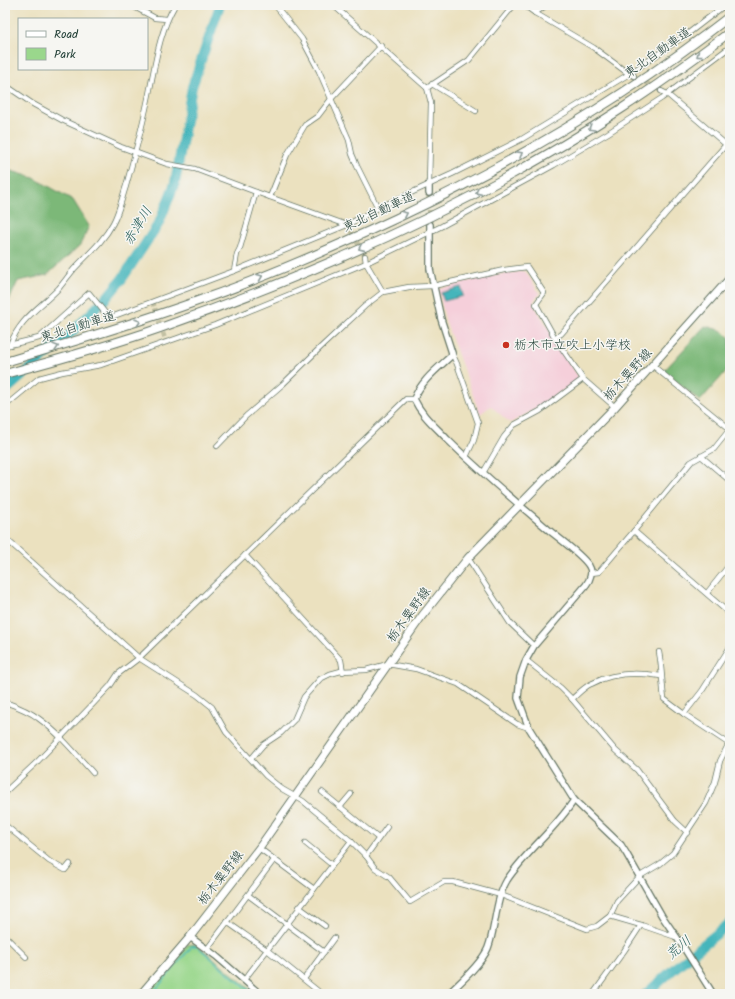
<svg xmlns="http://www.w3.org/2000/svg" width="735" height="999" font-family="Kalam,'Klee One',sans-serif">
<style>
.built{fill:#f5cfda}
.green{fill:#9ad78c;stroke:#5c8a60}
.forest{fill:#7bb878;stroke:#4d7a56}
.water{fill:#44b5bb;stroke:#327978}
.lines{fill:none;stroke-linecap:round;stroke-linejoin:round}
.stream{stroke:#44b5bb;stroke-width:1.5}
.river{stroke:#44b5bb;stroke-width:10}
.minor-tunnel{stroke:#c2c0a3;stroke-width:4.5;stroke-dasharray:4.5 2;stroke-linecap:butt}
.tertiary-tunnel{stroke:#c2c0a3;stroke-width:5.5;stroke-dasharray:5.5 3;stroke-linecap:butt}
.minor-casing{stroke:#667665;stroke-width:6}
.tertiary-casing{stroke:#667665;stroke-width:8}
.primary-casing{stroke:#667665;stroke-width:9}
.motorway-casing{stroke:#667665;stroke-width:10}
.minor{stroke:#fff;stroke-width:4.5}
.tertiary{stroke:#fff;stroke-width:5.5}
.primary{stroke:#fff;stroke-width:7}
.motorway{stroke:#fff;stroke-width:8}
.oneway{stroke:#8f9e9a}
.poi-dot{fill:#c8321e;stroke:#f6f6f2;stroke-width:1.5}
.labels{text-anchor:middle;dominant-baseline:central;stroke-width:3;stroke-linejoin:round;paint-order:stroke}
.street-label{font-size:13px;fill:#1f3d34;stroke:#f6f6f2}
.poi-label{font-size:13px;fill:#1f3d34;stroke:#f6f6f2;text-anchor:start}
.water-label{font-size:14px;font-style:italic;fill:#2a615c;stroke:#f6f6f2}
</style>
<rect width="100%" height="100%" fill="#f6f6f2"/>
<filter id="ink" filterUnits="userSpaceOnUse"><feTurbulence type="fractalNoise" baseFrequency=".025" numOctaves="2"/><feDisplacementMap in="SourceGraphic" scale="8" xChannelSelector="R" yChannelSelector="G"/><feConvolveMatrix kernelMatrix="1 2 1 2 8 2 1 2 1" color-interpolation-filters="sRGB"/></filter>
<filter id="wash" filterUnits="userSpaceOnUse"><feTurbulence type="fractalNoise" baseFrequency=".012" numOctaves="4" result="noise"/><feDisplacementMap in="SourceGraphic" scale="16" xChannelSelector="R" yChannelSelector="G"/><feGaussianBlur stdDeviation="0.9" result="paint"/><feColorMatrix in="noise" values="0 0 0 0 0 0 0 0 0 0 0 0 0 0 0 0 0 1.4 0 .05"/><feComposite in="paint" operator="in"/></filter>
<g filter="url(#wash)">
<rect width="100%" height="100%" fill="#ebe1bf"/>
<polygon class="built" points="525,271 540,294 534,300 534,305 580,379 539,407 510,423 491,406 480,414 446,323 438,289 489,276"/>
<polygon class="green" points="194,944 199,946 256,994 146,994 187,945"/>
<g class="forest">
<polygon points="5,169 34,178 73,200 89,226 80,245 47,275 18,281 5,309"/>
<polygon points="705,326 723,331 730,338 730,367 700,401 664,371"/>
</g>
<polygon class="water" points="461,287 463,296 444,301 441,293"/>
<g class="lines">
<polyline class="stream" points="152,994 192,946 197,946 253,994"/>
<g class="river">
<polyline points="5,391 74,330 108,296 122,279 159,223 175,183 192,87 220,5"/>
<polyline points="646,994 676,967 730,923"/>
</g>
</g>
</g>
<g filter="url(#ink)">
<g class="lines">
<g class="minor-tunnel">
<polyline points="634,76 661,91"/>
<polyline points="347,225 365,256"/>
<polyline points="153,302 166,342"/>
</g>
<polyline class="tertiary-tunnel" points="429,193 430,219"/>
<defs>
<g id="minor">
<polyline points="131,5 155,18 167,19"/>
<polyline points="275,5 302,39 319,71 349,140 352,154 357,166 378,208"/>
<polyline points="333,5 427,88 431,103 429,183"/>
<polyline points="524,5 535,13 594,48 629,74 634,76"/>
<polyline points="535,13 547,5"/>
<polyline points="432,84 476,111"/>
<polyline points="5,85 33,104 62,120 121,147 167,164 195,169 256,192"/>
<polyline points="427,88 469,60 514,5"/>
<polyline points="661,91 667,94 730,148"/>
<polyline points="270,197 287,155 305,125 318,116 331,99 381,46"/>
<polyline points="234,271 237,254 240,248 256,192 347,225"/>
<polyline points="383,292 409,287 433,286 504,270 527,267 544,293 536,304 555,338 583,379 615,407"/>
<polyline points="555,338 561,334 730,140"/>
<path d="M10,345C20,318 40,308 59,288C64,282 69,275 74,269C88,254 103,242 113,223C119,212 122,198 126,186C135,154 144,121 150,89C156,59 160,31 175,5"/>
<polyline points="5,346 39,338 89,293 106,314 114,316 234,271 347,225 378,208 452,174 522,139 629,74 690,32 725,5"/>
<polyline points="452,353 457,364 478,423 474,440 466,457"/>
<polyline points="652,365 730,429"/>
<polyline points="5,406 39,378 62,372 101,365 215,325 366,263 442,226 554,165 608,133 662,98 730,47"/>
<polyline points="217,446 246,416 283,384 321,347 365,306 383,292 366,263 365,256"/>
<polyline points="701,456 730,481"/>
<polyline points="483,473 504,437 514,425 540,411 583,379"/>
<polyline points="634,531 730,614"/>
<polyline points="5,538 139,658 197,695 212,707 226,732 266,776 282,789 303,801 351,841 366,856 387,827"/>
<polyline points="245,555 341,660 343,672"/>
<polyline points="468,558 510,623 534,646"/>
<polyline points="591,573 599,572 634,531 691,462 714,449 730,429"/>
<polyline points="707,593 730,564"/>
<path d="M659,652C662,668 662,683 664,699L684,714L728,743"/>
<polyline points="526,660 561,688 572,699 615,750 637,770 675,821 688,833"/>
<path d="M572,699C578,694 584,687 591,684C613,672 637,672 661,676"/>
<path d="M5,702C16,706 29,711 38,718C59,733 76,754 93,773"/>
<polyline points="684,714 702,691 730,647"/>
<polyline points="251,759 263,745 281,733 294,720 304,697 320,679 330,674 341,671 366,670 388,664 416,669 458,684 517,724 529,728"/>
<polyline points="5,792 37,762 93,704 110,686 118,674 139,658 406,399 414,399"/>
<polyline points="322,792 378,838"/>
<polyline points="340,807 351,794"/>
<polyline points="5,825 49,861 65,870 70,864"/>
<polyline points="305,843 332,865"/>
<polyline points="259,848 314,889"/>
<polyline points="366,856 375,868 389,877 410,902 444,882 453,882 501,895 587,929 597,926 610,916 617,901 640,876 660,864 673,853 706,803 715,782 720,761 730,741"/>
<polyline points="248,895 324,952"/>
<polyline points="299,907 325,926"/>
<polyline points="610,916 641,925 676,937"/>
<polyline points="227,922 267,950 318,991 316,994"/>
<polyline points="5,936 26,957"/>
<polyline points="207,949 274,860"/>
<polyline points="304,979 334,938"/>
<polyline points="244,980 351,841"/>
<polyline points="593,994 624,951 641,925"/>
</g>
<g id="tertiary">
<polyline points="429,183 429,193"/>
<path d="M430,225V269L441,319L452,353L451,356C437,369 421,381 414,399C422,416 435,426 447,439C480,472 515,501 550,531C559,538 584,557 589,566C593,572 590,580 586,585L534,646L526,660L520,677L518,698L529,728L574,800L621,845L626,853L662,916L684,948L713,994"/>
<polyline points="190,937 216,956 260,994"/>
<path d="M448,994C460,983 482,963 488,948C496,927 495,900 507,880C526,851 555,830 574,800"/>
</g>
<polyline id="primary" points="141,994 190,937 259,848 422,616 468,558 615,407 730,278"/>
<g id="motorway">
<path d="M5,362C73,342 140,322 206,298C271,275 335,247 397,218C515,162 628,96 730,16"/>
<path d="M5,374C57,360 109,346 160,328C320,272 479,202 621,109C658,85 694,59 730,32"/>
</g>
</defs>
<use href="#minor" class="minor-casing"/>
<use href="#tertiary" class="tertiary-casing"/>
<use href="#primary" class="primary-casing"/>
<use href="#motorway" class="motorway-casing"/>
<use href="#minor" class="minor"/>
<use href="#tertiary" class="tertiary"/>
<use href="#primary" class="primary"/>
<use href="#motorway" class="motorway"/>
</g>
<defs><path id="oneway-chevron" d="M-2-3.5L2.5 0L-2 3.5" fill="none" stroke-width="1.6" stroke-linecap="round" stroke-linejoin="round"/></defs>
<g class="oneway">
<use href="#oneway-chevron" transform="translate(699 55) rotate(143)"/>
<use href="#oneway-chevron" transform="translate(591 128) rotate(149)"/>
<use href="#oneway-chevron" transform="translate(520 154) rotate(-29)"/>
<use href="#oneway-chevron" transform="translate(478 192) rotate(153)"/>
<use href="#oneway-chevron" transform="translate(405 214) rotate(-25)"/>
<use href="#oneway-chevron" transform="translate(361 248) rotate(156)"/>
<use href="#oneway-chevron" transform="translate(260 277) rotate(-22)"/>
<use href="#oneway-chevron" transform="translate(138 322) rotate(-18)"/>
<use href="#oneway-chevron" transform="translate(56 347) rotate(-16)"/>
</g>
</g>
<circle class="poi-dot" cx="506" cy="345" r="4"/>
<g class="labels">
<g class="street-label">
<text transform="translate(658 53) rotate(-35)">東北自動車道</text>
<text transform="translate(379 212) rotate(-25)">東北自動車道</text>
<text transform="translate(78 327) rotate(-17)">東北自動車道</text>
<text transform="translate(628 375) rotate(-48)">栃木粟野線</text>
<text transform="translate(409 615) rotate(-54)">栃木粟野線</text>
<text transform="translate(221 878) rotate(-52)">栃木粟野線</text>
</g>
<g class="poi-label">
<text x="514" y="345">栃木市立吹上小学校</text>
</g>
<g class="water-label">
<text transform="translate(138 226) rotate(-59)">赤津川</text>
<text transform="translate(679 948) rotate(-40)">荒川</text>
</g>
</g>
<rect width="735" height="999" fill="none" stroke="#f6f6f2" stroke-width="20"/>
<rect x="18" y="18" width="130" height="52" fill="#f6f6f2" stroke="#a0aca6"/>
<rect x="26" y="31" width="20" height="6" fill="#ffffff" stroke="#a0aca6"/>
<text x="54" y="38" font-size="12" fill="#1f3d34">Road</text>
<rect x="26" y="48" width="20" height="12" fill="#9ad78c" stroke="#a0aca6"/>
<text x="54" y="58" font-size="12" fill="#1f3d34">Park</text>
</svg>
